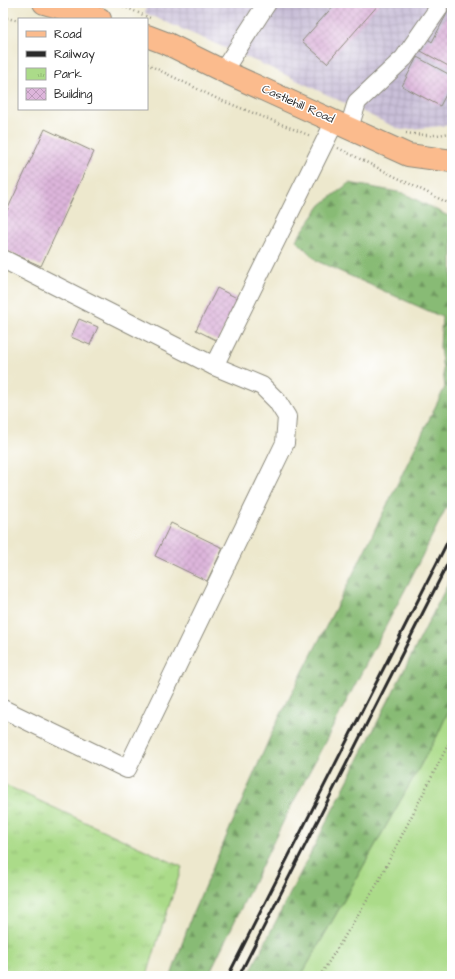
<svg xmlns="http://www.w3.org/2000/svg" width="455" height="979" font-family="'Architects Daughter',sans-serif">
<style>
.industrial{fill:url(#industrial-grid)}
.green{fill:#abdb89;stroke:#6b835a}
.forest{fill:url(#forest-firs);stroke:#5a7350}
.park{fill:url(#park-tufts);stroke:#6b835a}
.building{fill:url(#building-cross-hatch)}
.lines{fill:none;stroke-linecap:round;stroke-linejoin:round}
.minor-casing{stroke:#8c8a7c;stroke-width:20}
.major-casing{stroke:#8c8a7c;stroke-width:24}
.path{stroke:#8c8a7c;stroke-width:2.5;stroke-dasharray:1 3;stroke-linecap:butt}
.minor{stroke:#fff;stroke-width:18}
.major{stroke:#fbbb8d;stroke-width:22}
.rail{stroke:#2b2b2b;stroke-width:3}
.labels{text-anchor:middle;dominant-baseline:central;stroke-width:3;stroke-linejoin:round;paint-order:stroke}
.street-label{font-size:12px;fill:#2b2b2b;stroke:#fff}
</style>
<defs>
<pattern id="industrial-grid" width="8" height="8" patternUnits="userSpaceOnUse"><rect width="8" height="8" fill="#c9bfd8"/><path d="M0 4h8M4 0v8" fill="none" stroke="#ada4ba"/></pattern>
<pattern id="forest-firs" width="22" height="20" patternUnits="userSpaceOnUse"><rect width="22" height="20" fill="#88bb75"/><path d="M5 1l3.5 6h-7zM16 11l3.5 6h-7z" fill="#6f9860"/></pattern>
<pattern id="park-tufts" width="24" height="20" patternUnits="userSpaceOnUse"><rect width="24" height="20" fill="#abdb89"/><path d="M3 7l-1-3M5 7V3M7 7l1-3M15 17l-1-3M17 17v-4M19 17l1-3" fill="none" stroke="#93bc76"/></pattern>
<pattern id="building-cross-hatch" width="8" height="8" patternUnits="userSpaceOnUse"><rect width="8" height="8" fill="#ddb5db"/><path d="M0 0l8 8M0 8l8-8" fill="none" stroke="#be9cbc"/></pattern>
</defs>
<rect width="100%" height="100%" fill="#fff"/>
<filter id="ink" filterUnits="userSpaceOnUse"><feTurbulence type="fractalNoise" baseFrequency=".025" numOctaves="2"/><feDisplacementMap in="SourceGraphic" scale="8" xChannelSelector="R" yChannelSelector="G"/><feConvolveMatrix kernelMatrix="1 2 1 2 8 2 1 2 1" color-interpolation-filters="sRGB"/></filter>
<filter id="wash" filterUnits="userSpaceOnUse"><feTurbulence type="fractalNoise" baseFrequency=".012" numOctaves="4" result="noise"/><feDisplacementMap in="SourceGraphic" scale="16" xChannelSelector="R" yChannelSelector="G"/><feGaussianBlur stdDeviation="0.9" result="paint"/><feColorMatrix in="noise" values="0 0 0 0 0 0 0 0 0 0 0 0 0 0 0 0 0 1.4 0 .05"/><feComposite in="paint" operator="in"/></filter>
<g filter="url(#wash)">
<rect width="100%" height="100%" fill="#ede8cd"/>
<polygon class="industrial" points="147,3 452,3 452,125 401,130 269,67 145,13"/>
<polygon class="green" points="452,703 452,976 301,976 437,736"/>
<g class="forest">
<polygon points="349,183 403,193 452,218 452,496 408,584 285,818 208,976 171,976 192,915 274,728 354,572 445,387 440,347 442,317 317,261 296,240 321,205"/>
<polygon points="452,576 452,703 437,736 301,976 248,976"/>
</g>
<polygon class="park" points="3,784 182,867 158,939 147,976 3,976"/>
<g id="blocks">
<g class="building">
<polygon points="336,3 380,3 327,63 302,41"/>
<polygon points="452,4 452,68 421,51 428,39 432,42"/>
<polygon points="417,57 452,76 452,83 440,106 402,86"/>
<polygon points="45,129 94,152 41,266 3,249 3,219"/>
<polygon points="217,288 239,299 218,341 196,330"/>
<polygon points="79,319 98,327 90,345 71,337"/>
<polygon points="171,523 223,548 207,581 155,556"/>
</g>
</g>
</g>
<g filter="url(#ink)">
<use href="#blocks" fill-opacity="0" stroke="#8c8a7c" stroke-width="1"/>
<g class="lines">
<defs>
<g id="minor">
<polyline points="223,71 267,3"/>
<polyline points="349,128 357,102 404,58 438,9"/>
<polyline points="3,259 214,366 262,386 277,401 287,417 285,443 127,769 3,709"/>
<polyline points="214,366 335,121"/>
</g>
<g id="major">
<polyline points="44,3 100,19"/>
<polyline points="147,36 168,44 223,71 408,155 452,161"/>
</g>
</defs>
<use href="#minor" class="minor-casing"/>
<use href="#major" class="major-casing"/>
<g class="path">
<polyline points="116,3 150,18"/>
<polyline points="3,17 19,21"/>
<polyline points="147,64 218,99 311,136"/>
<path d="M406,133C421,135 437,137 452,132"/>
<polyline points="338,148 452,205"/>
<polyline points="320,976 376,886 452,737"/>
</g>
<use href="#minor" class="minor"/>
<use href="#major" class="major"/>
<g class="rail">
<polyline points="228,976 452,533"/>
<polyline points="239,976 452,555"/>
</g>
</g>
</g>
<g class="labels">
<g class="street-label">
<text transform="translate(298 104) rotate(24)">Castlehill Road</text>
</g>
</g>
<rect width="455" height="979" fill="none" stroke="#fff" stroke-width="16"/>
<rect x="18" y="18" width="130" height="92" fill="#ffffff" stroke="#aaaaaa"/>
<rect x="26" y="31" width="20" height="6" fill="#fbbb8d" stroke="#aaaaaa"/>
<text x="54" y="38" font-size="12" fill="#2b2b2b">Road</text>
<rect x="26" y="51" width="20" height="6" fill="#2b2b2b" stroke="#aaaaaa"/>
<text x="54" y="58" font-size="12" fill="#2b2b2b">Railway</text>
<rect x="26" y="68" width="20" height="12" fill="url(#park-tufts)" stroke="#aaaaaa"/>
<text x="54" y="78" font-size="12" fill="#2b2b2b">Park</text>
<rect x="26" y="88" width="20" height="12" fill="url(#building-cross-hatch)" stroke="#aaaaaa"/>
<text x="54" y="98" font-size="12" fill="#2b2b2b">Building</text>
</svg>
